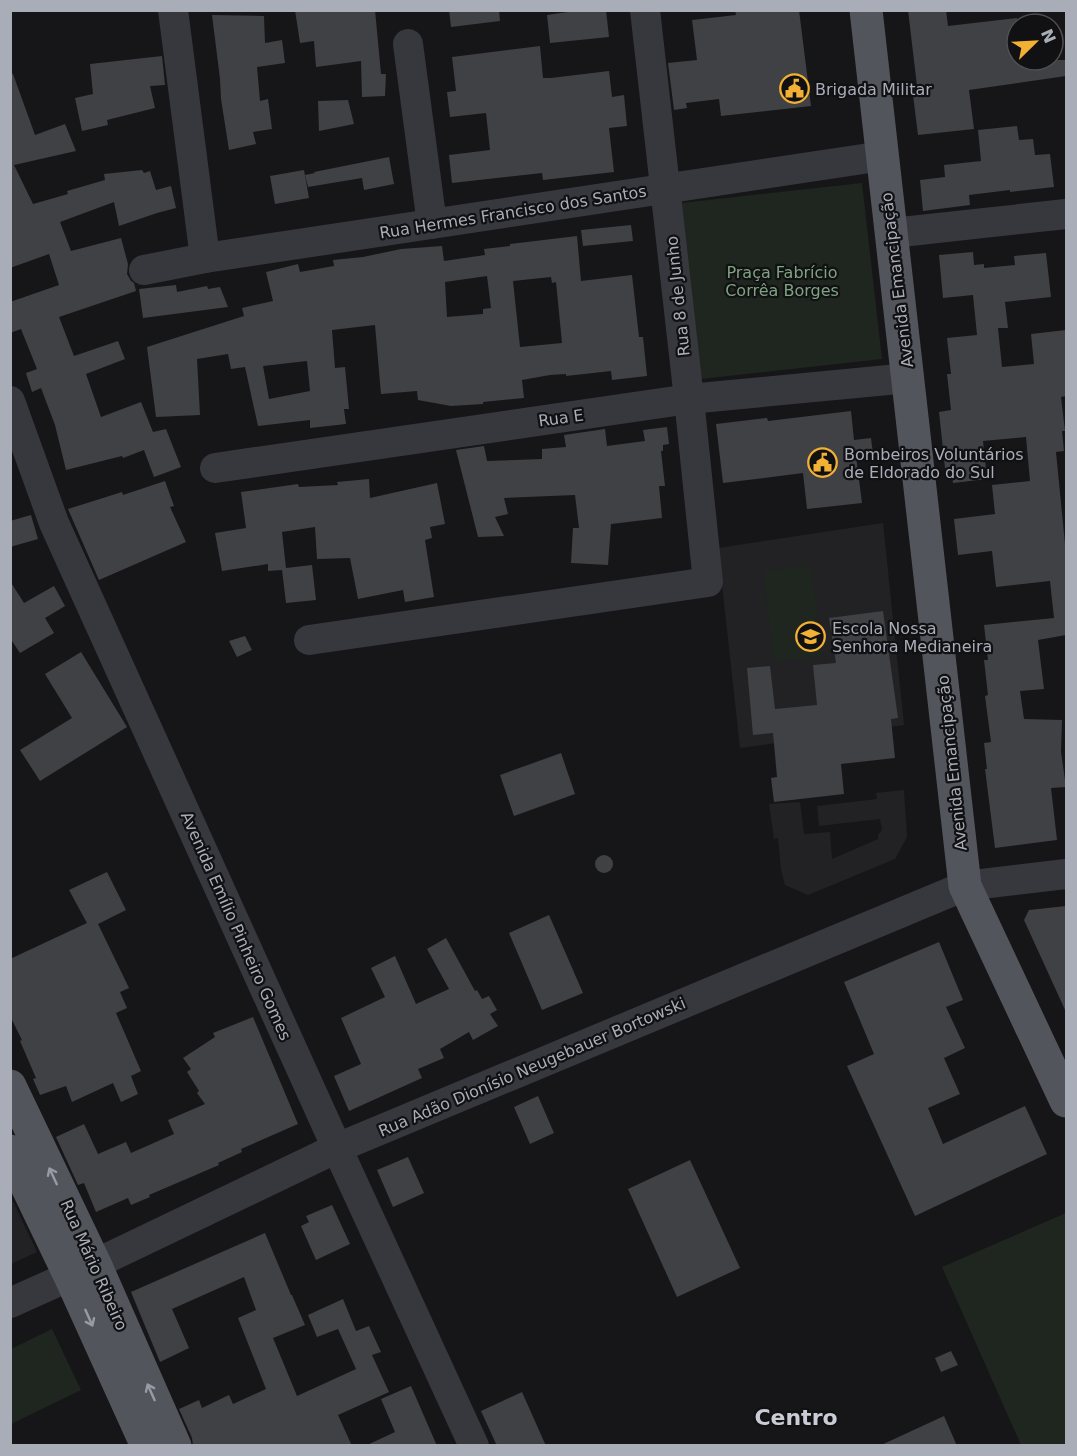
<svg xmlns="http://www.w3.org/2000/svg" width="1077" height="1456" font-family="'DejaVu Sans',sans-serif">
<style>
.built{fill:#222225}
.green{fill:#1e261f}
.building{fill:#404145;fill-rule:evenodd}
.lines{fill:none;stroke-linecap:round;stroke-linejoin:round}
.minor{stroke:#37383d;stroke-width:30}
.major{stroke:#53555c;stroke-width:33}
.oneway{stroke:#979ba6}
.labels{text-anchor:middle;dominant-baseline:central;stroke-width:4.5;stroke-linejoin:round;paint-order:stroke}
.poi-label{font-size:16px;fill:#a8adb8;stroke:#111113;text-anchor:start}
.street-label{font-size:16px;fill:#a8adb8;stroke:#111113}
.park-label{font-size:16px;fill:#7fa381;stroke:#111113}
.district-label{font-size:22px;font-weight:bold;fill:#c9ccd4;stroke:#111113}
</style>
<rect width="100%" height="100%" fill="#161618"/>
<g class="built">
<polygon points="883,523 904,725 740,748 718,548"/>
<polygon points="904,790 907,837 895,859 808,895 785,885 781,870 778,838 774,839 769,804 800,802 804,834 830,832 832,859 878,839 878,835 882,830 880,819 819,826 817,806 877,799 876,793"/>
<polygon points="10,1195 37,1252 11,1264 10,1264"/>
</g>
<g class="green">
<polygon points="862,183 882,359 701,379 681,203"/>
<polygon points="811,565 822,656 774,662 763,571"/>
<polygon points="1066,1213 1066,1445 1021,1445 942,1267"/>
<polygon points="52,1329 81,1390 11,1424 11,1349"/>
</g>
<g class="building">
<polygon points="295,10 375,10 381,74 386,74 385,96 362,97 361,61 316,67 314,41 300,43"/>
<polygon points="449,10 499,10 500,21 451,27"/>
<polygon points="582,10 606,10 609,37 550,43 547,15"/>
<polygon points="735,10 799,10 811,106 721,116 719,99 686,103 687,108 674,110 668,63 697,60 692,20 736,15"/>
<polygon points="908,10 946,10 948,26 1017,18 1017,60 1066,60 1066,76 969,90 974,129 918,135 912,87 917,86"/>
<polygon points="212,15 264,16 265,43 282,40 285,63 257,67 260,101 268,99 272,129 253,132 256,144 229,150 221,99 220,79"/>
<polygon points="540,46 543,78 551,78 609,71 612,97 624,95 627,126 609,128 614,172 543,180 542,173 452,183 449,155 490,150 486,113 450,117 447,92 456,91 452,57"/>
<polygon points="162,56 165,85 150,86 155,108 107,120 108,125 82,131 75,98 93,94 90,64"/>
<polygon points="10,74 13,74 35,135 65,124 76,151 14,165 33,204 68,194 67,191 105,180 104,174 142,170 144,173 150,171 156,190 171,186 176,208 157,213 119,226 114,202 60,222 71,251 121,238 128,264 127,274 131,281 134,283 136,291 59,317 74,356 118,341 125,359 86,374 101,417 141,402 153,432 166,429 181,467 154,477 144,450 123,458 122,456 66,470 55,425 41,388 32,392 26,373 37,369 21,329 10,333 10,302 59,285 49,254 10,268"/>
<polygon points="348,100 354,124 319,131 318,101"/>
<polygon points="1017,126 1019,140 1033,139 1035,155 1050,154 1054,187 1010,192 1010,190 969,195 970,205 923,211 920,180 945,177 944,165 981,161 978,130"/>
<polygon points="389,157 394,184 364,190 362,178 308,187 305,175 315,173 314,172"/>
<polygon points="304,170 309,198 275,204 270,176"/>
<polygon points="631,225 633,241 583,246 581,230"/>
<path d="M577,236L581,281L632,275L639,337H643L647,376L612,380L611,371L566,376V374L550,375L522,380L524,398L483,402V404L451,406L418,400L417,391L381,394L375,325L332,330L335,368L345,367L349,409H344L346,424L310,428V420L258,426L245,367L231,369L228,354L197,359L200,415L156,417L147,347L244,316L242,308L273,301L266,272L298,264L300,272L334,266L333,260L363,257L401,249L442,246L444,261L485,255L484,249L510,246V244ZM487,276L491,308L483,309V314L447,317L445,282ZM551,277L552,283L556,282L562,343L520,347L513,281ZM307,361L310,391L269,399L263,366Z"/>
<polygon points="973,252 974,265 984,264 984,268 1015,265 1014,256 1046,253 1051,297 1005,302 1008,328 998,328 1002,367 1034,364 1031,334 1066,330 1066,396 1061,397 1065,431 1062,431 1064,451 1056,452 1066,554 1066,635 1038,640 1044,689 1020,691 1024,719 1062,720 1061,752 1066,787 1051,788 1057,840 995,848 985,769 987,769 984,743 991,742 985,696 988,695 984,660 988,660 984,625 1054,618 1050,581 996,587 992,551 958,555 954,519 995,514 992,485 1030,481 1026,437 983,441 987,479 953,483 951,468 945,468 939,412 951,410 947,374 951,374 947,338 977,335 973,295 943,298 939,255"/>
<polygon points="176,285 177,292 207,286 208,289 220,287 228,307 143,318 139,289"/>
<polygon points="851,411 854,440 871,438 873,454 856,456 862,503 807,509 803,473 723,483 716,424 767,418 768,421"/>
<polygon points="667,427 669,444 663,445 663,451 661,451 665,486 659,486 662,518 611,524 608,565 571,563 573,528 579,528 575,495 504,498 508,514 495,517 504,536 478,537 456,450 484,446 487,461 542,459 542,449 566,447 564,435 605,429 607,446 645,441 643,430"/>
<polygon points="369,479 370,498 437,483 445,524 430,527 432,538 425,540 434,597 405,602 403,590 358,599 350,558 317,559 315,527 282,532 286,568 312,565 316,600 286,603 282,570 268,571 268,564 222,571 215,533 246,528 241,492 298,484 299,487 338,485 337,482"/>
<polygon points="165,481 174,506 170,507 186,542 99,580 68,509 122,492 123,495"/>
<polygon points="31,515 38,539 10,547 10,521"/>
<polygon points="10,581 24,603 54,586 65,606 45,618 54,633 20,653 10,638"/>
<polygon points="883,611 898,718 891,719 895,758 841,764 844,794 774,802 771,778 777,777 773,733 753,735 747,668 770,666 775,709 817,705 813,665 836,663 829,618"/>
<polygon points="245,636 252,650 237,657 229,641"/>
<polygon points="81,652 127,727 40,781 20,750 72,718 45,674"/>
<polygon points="561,753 575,794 514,816 500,775"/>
<circle cx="604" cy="864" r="9"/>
<polygon points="107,872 126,910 98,924 129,988 120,992 127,1008 116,1013 141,1071 131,1076 138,1094 121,1102 113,1083 72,1102 66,1086 40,1095 33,1079 36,1078 20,1041 22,1040 10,1016 10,959 87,923 69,890"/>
<polygon points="1066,906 1066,1012 1024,920 1029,910"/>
<polygon points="549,915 583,993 542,1010 509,933"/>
<polygon points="446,938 475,991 477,990 482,999 489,996 497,1010 490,1014 498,1026 473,1040 469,1032 440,1049 444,1058 418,1069 422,1078 349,1111 334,1076 361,1064 341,1018 385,997 371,968 395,956 416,1004 449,989 427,949"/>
<polygon points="939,942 963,1000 946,1007 965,1048 944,1058 960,1094 928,1108 943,1144 1025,1106 1047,1154 915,1216 847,1066 874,1054 844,982"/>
<polygon points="253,1017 298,1124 241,1149 242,1152 218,1163 219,1165 149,1195 150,1197 131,1205 128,1198 96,1212 84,1183 78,1185 56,1137 84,1124 98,1154 126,1142 131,1153 174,1134 168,1120 205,1104 197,1093 199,1091 187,1072 191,1069 183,1058 215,1037 213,1033"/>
<polygon points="538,1096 554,1133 530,1144 514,1107"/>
<polygon points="408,1157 424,1193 393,1207 377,1170"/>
<polygon points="690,1160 740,1268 677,1297 628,1189"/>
<polygon points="332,1205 350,1244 316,1260 301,1226 309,1222 306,1216"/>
<polygon points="265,1233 291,1295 292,1295 305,1325 273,1338 297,1396 356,1369 338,1329 317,1337 308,1315 343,1299 356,1331 369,1326 381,1352 372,1355 389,1392 338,1415 352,1446 193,1446 192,1438 179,1409 199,1400 202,1408 229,1395 233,1404 266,1389 238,1318 256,1310 244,1277 172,1309 189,1348 160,1362 131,1292"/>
<polygon points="951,1351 958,1365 941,1372 935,1358"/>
<polygon points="411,1386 437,1446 365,1446 395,1432 381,1399"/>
<polygon points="522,1392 546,1446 497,1446 481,1411"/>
<polygon points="944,1416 957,1446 879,1446"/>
</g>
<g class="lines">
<g class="minor">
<polyline points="173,10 205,258"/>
<polyline points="408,44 432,224"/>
<polyline points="892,233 1066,214"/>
<polyline points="144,270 205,258 883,156"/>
<polyline points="10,401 54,523 337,1148 474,1446"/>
<polyline points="215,468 689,399 909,378"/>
<polyline points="309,640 708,582 689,399 645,10"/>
<polyline points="10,1303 70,1276 337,1148 965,886 1066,874"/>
</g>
<g class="major">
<polyline points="866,10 965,886 1066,1101"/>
<polyline points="10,1086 95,1264 175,1446"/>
<polyline points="10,1151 70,1276 147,1446"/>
</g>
</g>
<defs><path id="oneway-shaft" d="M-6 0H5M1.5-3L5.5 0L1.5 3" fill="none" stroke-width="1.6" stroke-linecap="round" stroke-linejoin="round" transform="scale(1.5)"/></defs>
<g class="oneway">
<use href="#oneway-shaft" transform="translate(53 1176) rotate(-115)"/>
<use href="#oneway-shaft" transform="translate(89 1318) rotate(66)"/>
<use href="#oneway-shaft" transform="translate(151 1392) rotate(-114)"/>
</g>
<defs>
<symbol id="civic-ring" viewBox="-11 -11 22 22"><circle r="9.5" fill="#111113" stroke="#f2b134" stroke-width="1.5"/><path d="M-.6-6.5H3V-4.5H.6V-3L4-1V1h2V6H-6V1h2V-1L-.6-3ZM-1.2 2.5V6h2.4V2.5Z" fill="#f2b134"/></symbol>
<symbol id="school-ring" viewBox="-11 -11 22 22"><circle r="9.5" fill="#111113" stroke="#f2b134" stroke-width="1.5"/><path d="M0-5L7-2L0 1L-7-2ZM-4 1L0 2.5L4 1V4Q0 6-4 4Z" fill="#f2b134"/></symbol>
</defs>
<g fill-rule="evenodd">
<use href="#civic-ring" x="778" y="72" width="33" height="33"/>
<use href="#civic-ring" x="806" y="446" width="33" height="33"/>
<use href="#school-ring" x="794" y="620" width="33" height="33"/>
</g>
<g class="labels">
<g class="poi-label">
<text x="815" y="89">Brigada Militar</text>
<text x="844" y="454">Bombeiros Voluntários<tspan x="844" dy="18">de Eldorado do Sul</tspan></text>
<text x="832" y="628">Escola Nossa<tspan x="832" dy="18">Senhora Medianeira</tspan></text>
</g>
<g class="street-label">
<text transform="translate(513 212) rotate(-9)">Rua Hermes Francisco dos Santos</text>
<text transform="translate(897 280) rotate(-97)">Avenida Emancipação</text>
<text transform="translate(678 296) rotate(-96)">Rua 8 de Junho</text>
<text transform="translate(561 418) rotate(-8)">Rua E</text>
<text transform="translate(952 763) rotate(-96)">Avenida Emancipação</text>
<text transform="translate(236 926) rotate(66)">Avenida Emílio Pinheiro Gomes</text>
<text transform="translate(532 1067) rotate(-23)">Rua Adão Dionísio Neugebauer Bortowski</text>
<text transform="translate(94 1265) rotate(66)">Rua Mário Ribeiro</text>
</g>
<g class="park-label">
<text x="782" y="272">Praça Fabrício<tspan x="782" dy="18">Corrêa Borges</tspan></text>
</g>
<g class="district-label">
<text x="796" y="1417">Centro</text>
</g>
</g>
<rect width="1077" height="1456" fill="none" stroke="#a8adb8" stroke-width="24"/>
<g transform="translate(1035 42) rotate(66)"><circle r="28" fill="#111113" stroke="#4d4f55" stroke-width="1.5"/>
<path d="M0-4.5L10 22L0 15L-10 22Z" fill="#f2b134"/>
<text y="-9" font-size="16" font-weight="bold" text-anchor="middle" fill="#a8adb8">N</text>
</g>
</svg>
